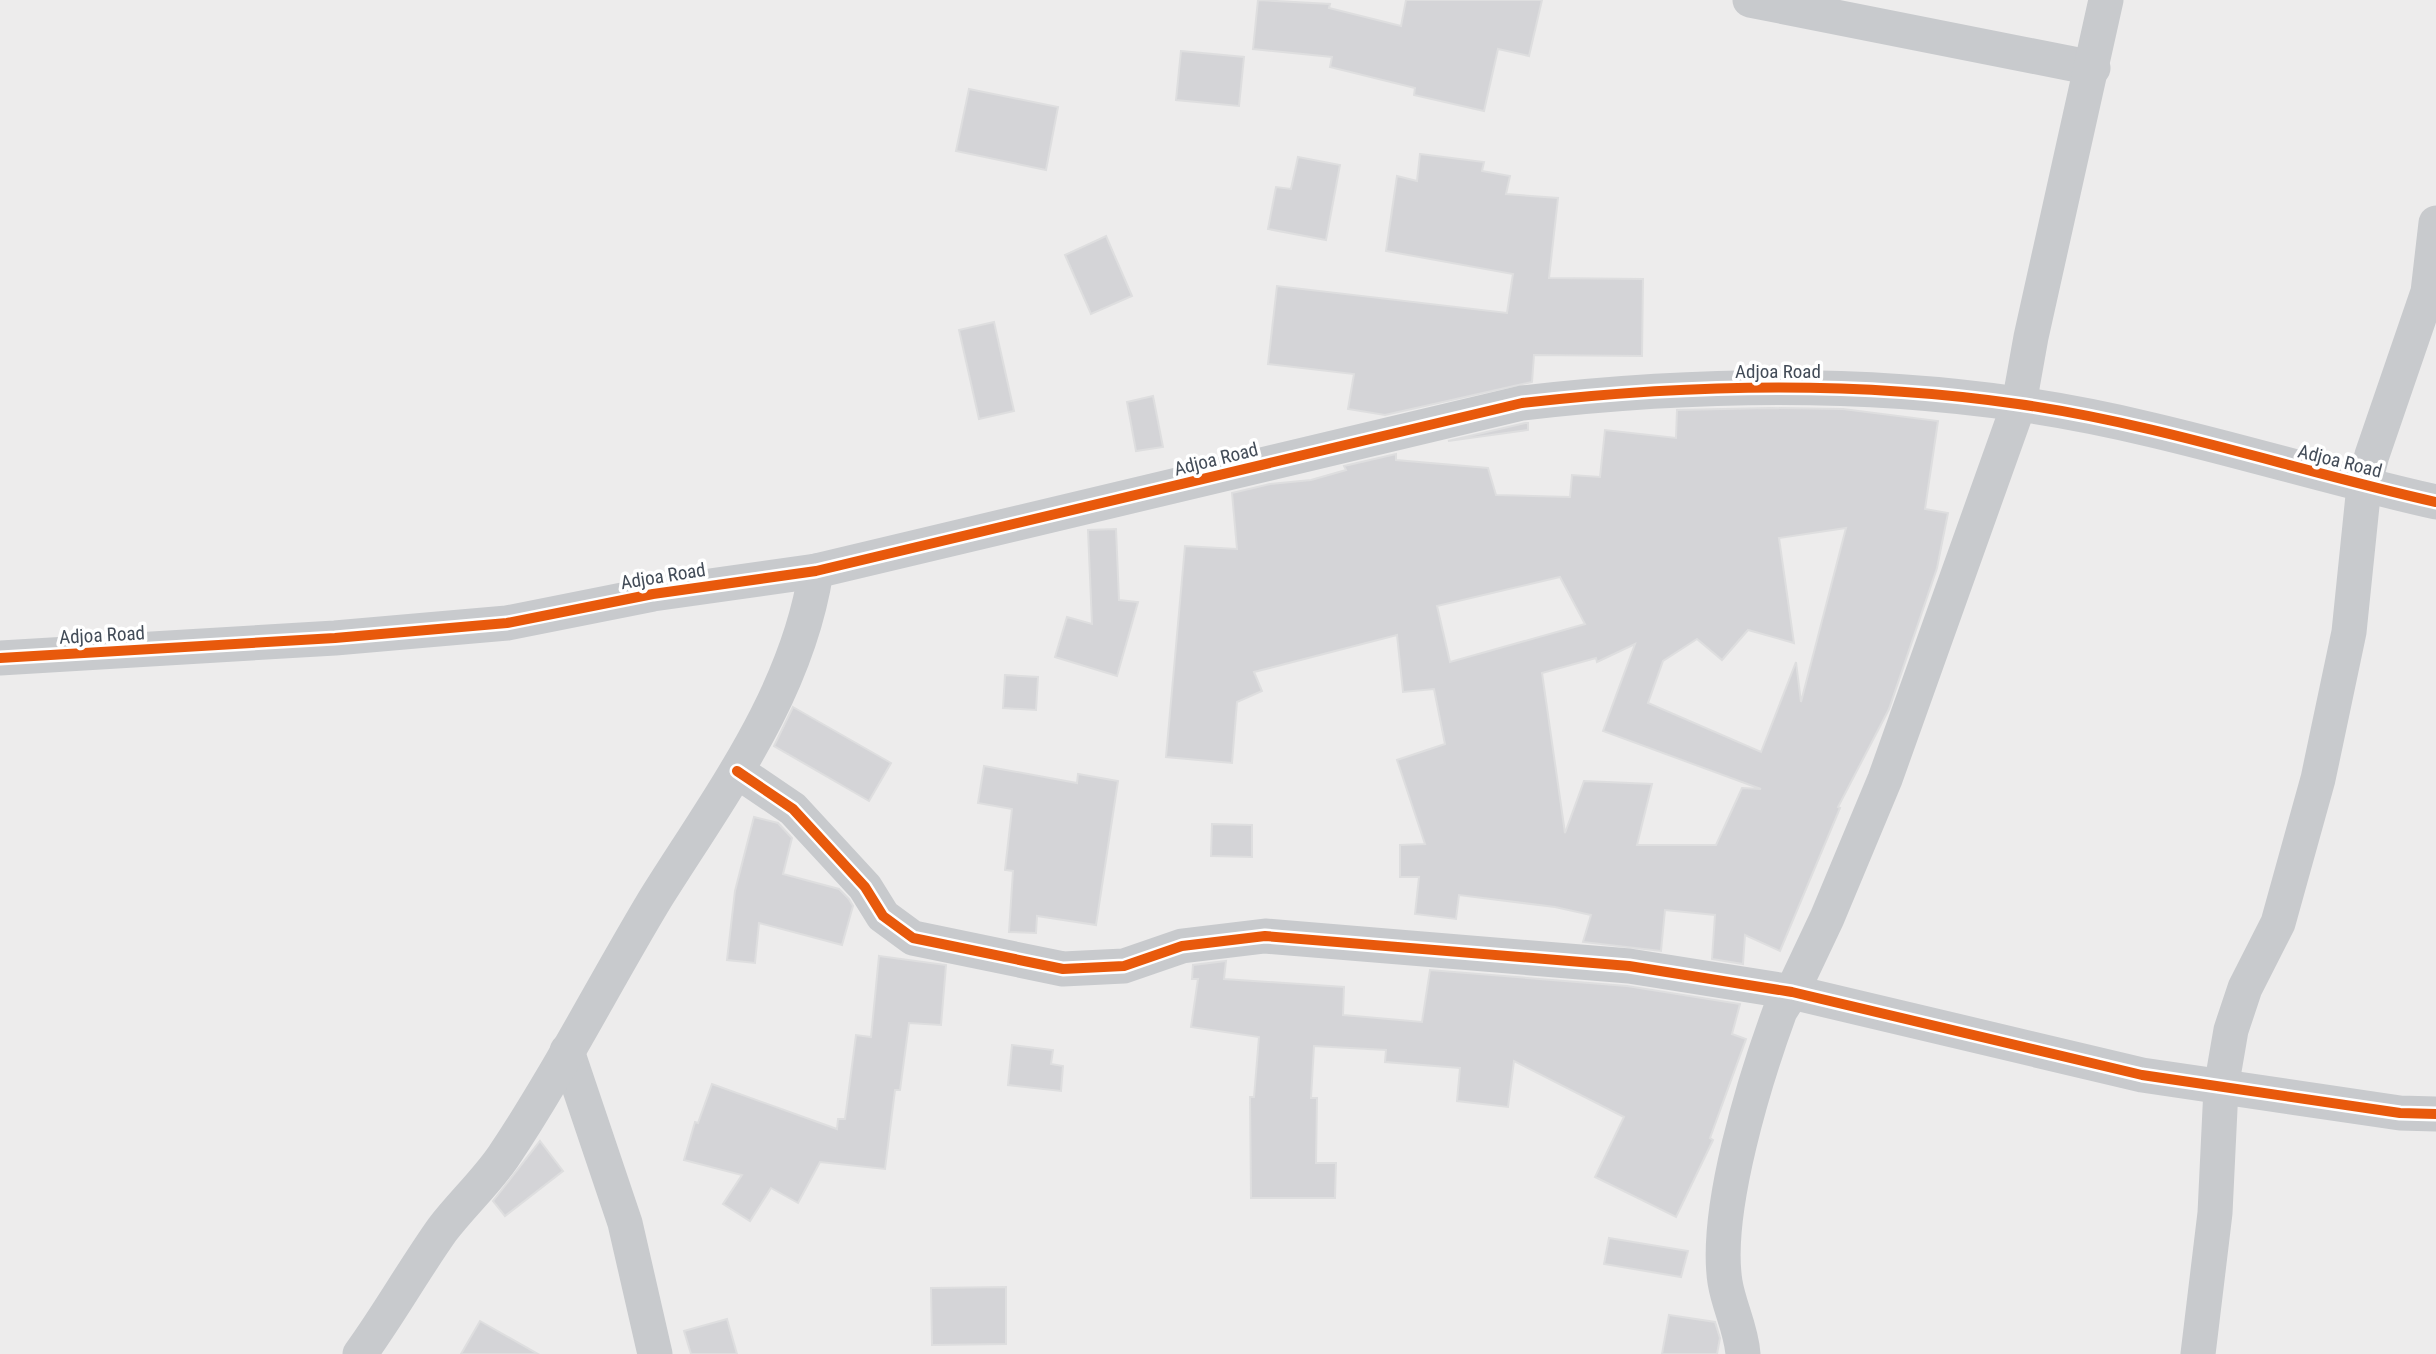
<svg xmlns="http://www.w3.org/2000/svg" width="2436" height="1354" font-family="'Roboto Condensed',sans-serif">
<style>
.building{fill:#d4d4d7;stroke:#dededf;stroke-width:2;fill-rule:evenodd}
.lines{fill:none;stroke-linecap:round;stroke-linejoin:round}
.street{stroke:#c8cacd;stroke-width:35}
.cycleway-casing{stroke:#fff;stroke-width:15}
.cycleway{stroke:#e8590c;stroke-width:10}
.labels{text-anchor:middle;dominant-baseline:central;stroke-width:7;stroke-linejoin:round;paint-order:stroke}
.street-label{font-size:19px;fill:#434c58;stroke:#fff}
</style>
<rect width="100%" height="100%" fill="#edecec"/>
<g class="building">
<polygon points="1258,0 1330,4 1329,8 1401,26 1406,0 1542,0 1529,56 1498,49 1484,111 1414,95 1415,88 1330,67 1332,57 1253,49"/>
<polygon points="1181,51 1244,57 1239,106 1176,100"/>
<polygon points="969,89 1058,107 1046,170 956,151"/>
<polygon points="1420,154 1484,162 1482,171 1510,176 1506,194 1558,198 1549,278 1643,279 1642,356 1534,355 1532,382 1385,415 1348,409 1354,374 1268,364 1277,286 1507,313 1513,274 1386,251 1397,176 1417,181"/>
<polygon points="1298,157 1340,165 1326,240 1268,229 1276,187 1291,189"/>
<polygon points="1106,236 1132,296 1091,314 1065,255"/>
<polygon points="994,322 1014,411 979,419 959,330"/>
<polygon points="1153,396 1163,447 1136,451 1127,402"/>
<path d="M1770,408L1843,409L1938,421L1925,509L1948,513L1937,568L1889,709L1838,807L1840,808L1780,951L1745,935L1743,964L1712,959L1715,915L1665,910L1661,951L1583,942L1591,915L1555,907L1459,895L1456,919L1415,914L1419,877H1400V845L1425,844L1397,760L1445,744L1434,689L1403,692L1397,635L1254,672L1262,691L1237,702L1232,763L1166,757L1185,546L1237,549L1232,493L1270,484L1311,480L1346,470L1344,466L1396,454V460L1488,468L1496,495L1570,497L1572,475L1600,477L1605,430L1676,438L1677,410ZM1846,528L1801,702L1796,662L1761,752L1648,703L1663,661L1697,639L1722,660L1748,630L1794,643L1779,538ZM1560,577L1585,624L1450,662L1437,606ZM1635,644L1603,731L1761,789L1742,788L1716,845H1637L1652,784L1584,781L1565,833L1542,673L1596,658L1597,662Z"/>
<polygon points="1528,423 1528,430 1448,441 1525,423"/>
<polygon points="1116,529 1119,600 1138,602 1117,676 1055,657 1067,617 1092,624 1088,530"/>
<polygon points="1005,675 1038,677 1036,710 1003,708"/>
<polygon points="793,707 891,763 869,801 774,746"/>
<polygon points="984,766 1077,783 1078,774 1118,781 1096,925 1037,916 1036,933 1009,932 1013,871 1005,870 1012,809 978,803"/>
<polygon points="754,817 778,823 792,838 783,874 839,889 849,899 853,906 842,945 759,923 755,963 727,960 735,891"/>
<polygon points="1212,824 1252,825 1252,857 1211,856"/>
<polygon points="879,956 946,965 941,1025 909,1023 900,1090 895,1090 885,1169 820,1162 798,1203 771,1188 750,1221 723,1204 742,1175 684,1160 695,1122 698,1123 712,1084 837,1129 838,1119 845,1119 856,1035 871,1037"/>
<polygon points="1226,961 1224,979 1344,987 1343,1015 1422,1022 1430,970 1627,986 1740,1004 1732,1034 1746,1039 1710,1138 1713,1140 1676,1217 1595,1177 1624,1117 1514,1061 1508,1107 1457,1101 1460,1068 1385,1062 1386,1050 1314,1046 1311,1098 1317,1098 1316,1163 1336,1163 1335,1198 1251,1198 1250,1097 1254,1097 1259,1037 1191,1027 1198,979 1192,979 1193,965"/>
<polygon points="1012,1045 1053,1050 1051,1064 1063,1066 1061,1091 1008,1085"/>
<polygon points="540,1141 563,1171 505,1216 493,1201"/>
<polygon points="1609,1238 1688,1251 1681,1277 1604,1264"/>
<polygon points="1006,1287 1006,1344 932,1345 931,1288"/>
<polygon points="1669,1315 1715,1322 1720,1338 1717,1354 1662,1354"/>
<polygon points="727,1319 737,1354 691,1354 684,1331"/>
<polygon points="480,1321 538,1354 461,1354"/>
</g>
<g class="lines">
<g class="street">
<polyline points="1750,0 2093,68"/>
<path d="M0,658L335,638L507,623L653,594L816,571L1522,403C1686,384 1854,380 2018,404C2160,424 2297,471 2436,502"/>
<polyline points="737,771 793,809 865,887 883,916 913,938 1063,969 1124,966 1182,946 1265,936 1629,966 1792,992 2142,1075 2400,1113 2436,1114"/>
<polyline points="567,1051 625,1223 655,1354"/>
<path d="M360,1354C389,1314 413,1271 442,1230C461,1205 485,1183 503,1157C558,1075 603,986 654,901C719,797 797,695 816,571"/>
<path d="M1743,1354C1741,1328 1729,1307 1725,1282C1714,1211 1755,1079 1780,1011L1792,992L1827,918L1885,779L2019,404L2031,337L2106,0"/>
<polyline points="2198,1354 2215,1213 2221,1088 2231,1030 2245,988 2278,923 2318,779 2349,632 2364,486 2372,455 2428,292 2436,223"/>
</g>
<defs>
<g id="cycleway">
<path d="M0,658L335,638L507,623L653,594L816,571L1522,403C1686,384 1854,380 2018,404C2160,424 2297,471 2436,502"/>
<polyline points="737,771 793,809 865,887 883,916 913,938 1063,969 1124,966 1182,946 1265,936 1629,966 1792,992 2142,1075 2400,1113 2436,1114"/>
</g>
</defs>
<use href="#cycleway" class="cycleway-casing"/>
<use href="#cycleway" class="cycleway"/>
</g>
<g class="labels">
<g class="street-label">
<text x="1778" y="371">Adjoa Road</text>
<text transform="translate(1216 459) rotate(-14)">Adjoa Road</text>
<text transform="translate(2340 461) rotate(14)">Adjoa Road</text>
<text transform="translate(663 576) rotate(-9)">Adjoa Road</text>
<text transform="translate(102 635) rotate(-3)">Adjoa Road</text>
</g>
</g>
</svg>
